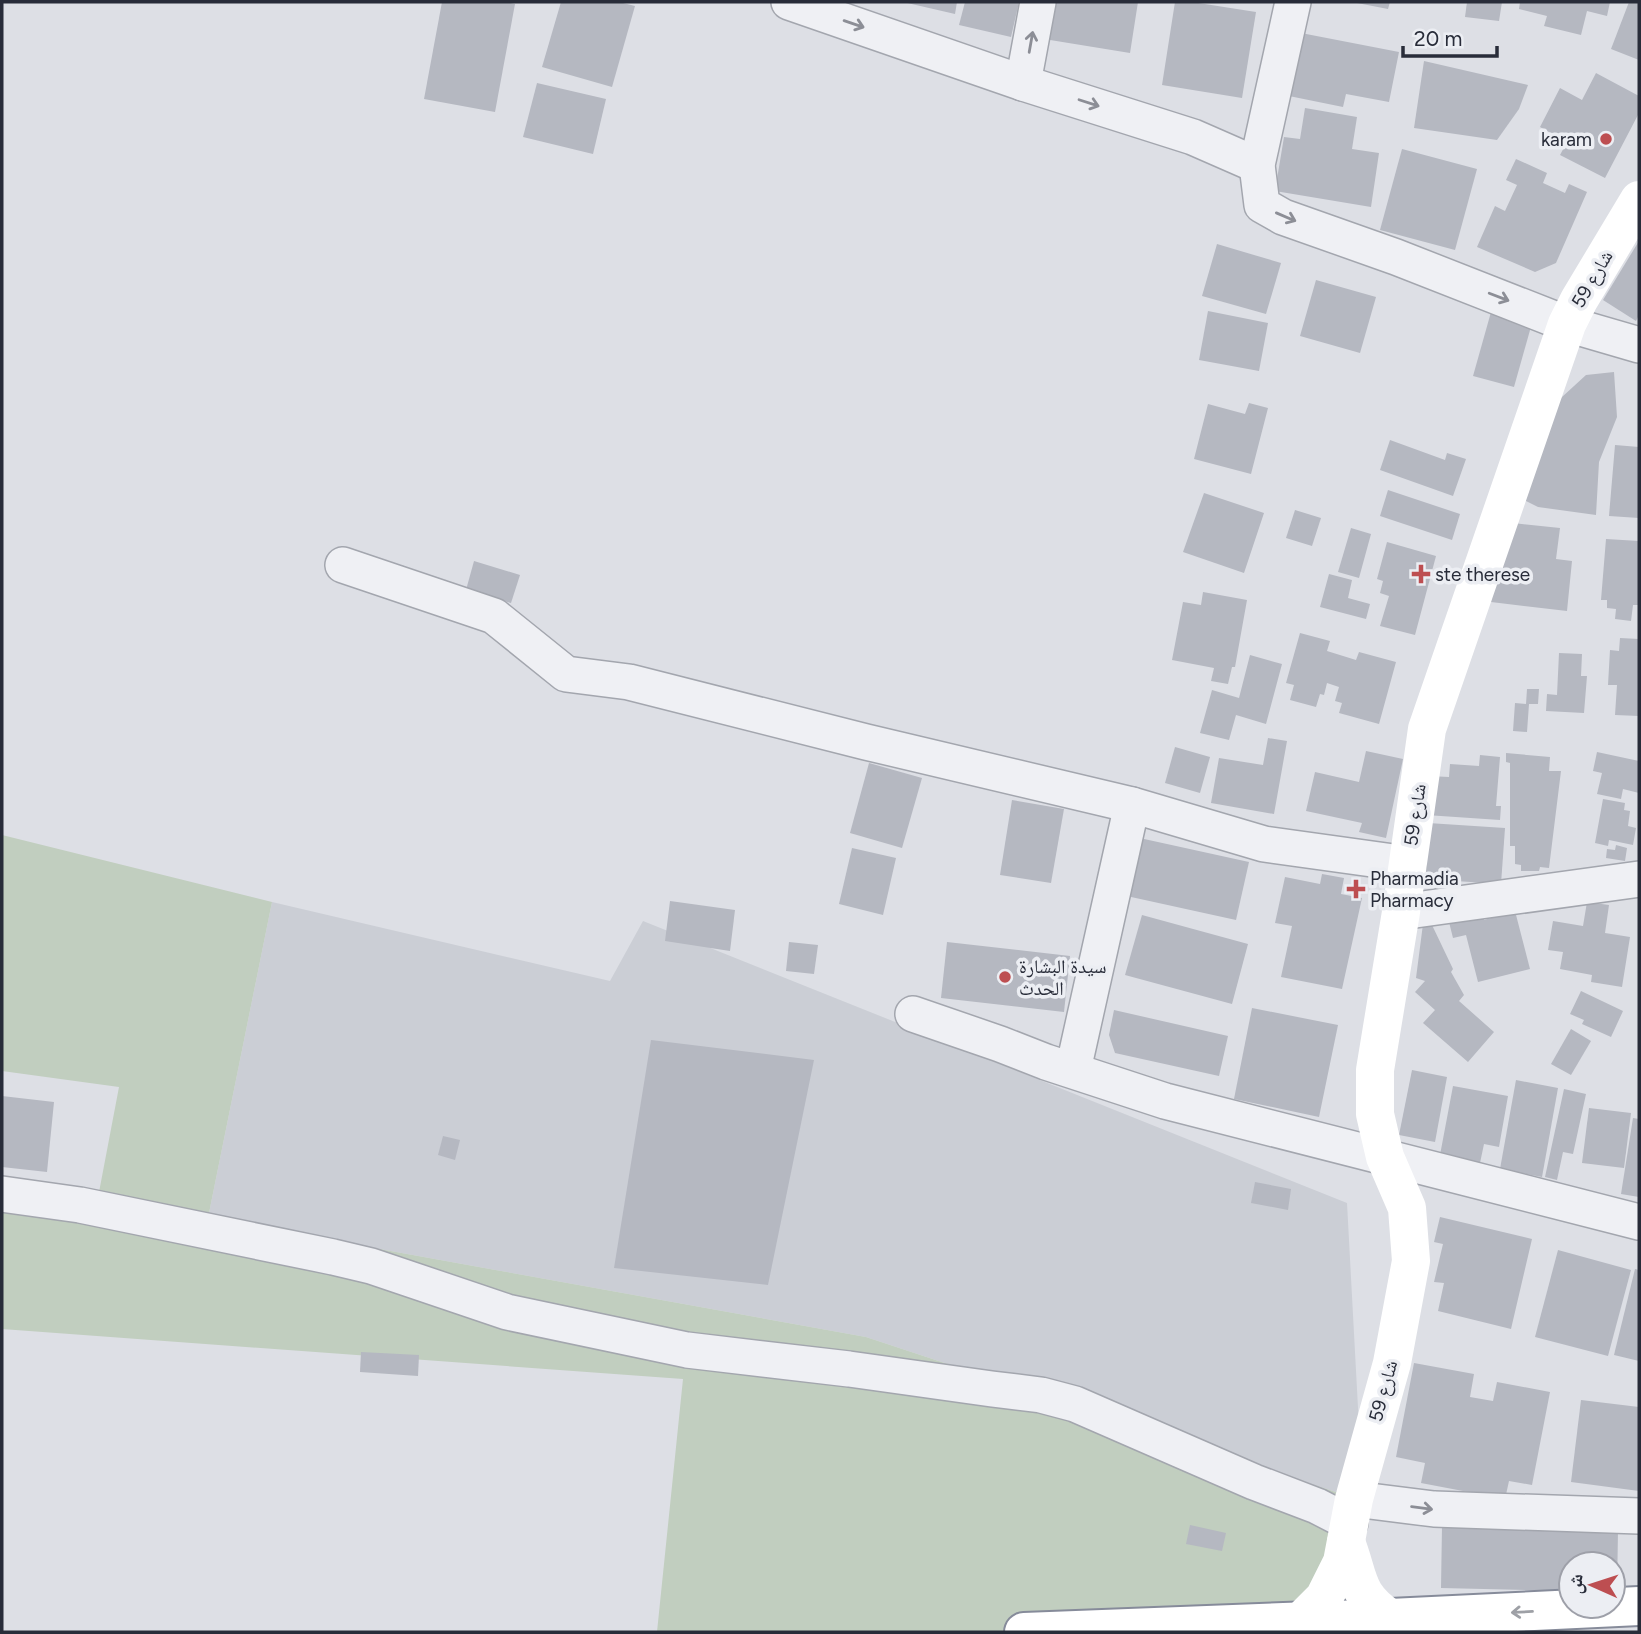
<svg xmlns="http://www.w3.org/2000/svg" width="1641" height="1634" font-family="Figtree,'Noto Naskh Arabic',sans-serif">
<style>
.built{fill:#cbced5}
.green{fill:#c1cebf}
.building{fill:#b5b8c1}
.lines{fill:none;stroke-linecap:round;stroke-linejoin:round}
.street-casing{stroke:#a3a6ae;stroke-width:38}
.highway-casing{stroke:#868b9a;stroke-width:42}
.street{stroke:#eff0f4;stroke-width:35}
.secondary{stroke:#fff;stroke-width:38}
.highway{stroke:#fff;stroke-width:38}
.oneway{stroke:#8c8e96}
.oneway2{stroke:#9ea0a6}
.poi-dot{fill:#bd4e51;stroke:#eceef3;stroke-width:2.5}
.labels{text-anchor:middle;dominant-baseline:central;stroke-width:7;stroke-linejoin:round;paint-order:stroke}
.poi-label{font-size:19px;fill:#282c39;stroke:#eceef3;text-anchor:start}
.street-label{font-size:19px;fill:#282c39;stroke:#eceef3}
</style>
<rect width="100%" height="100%" fill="#dddfe5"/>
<polygon class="built" points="272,902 610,981 643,921 1347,1203 1363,1501 866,1337 208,1218"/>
<polygon class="green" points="2,835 272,902 208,1218 866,1337 1363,1501 1366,1561 1373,1632 657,1632 683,1379 2,1329 2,1195 96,1208 119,1087 2,1071"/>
<g class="building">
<polygon points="442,2 506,2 515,4 495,112 424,99"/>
<polygon points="561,2 619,2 635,6 612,87 542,67"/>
<polygon points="903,2 957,2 955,14"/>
<polygon points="965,2 1019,2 1011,37 959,25"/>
<polygon points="1050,2 1138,2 1130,53 1044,39"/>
<polygon points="1175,2 1192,2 1256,12 1242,98 1162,85"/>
<polygon points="1357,2 1390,2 1388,9 1357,3"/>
<polygon points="1467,2 1502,2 1499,21 1465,17"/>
<polygon points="1520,2 1610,2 1607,16 1587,11 1581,35 1544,26 1547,16 1519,9"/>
<polygon points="1629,2 1639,3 1639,60 1611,49"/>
<polygon points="1301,33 1399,52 1389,102 1346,94 1343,107 1289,96"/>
<polygon points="1424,61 1528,85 1519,109 1497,140 1414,128"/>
<polygon points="1596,73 1639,96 1639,113 1605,178 1560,155 1567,142 1540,127 1560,88 1582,100"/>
<polygon points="537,83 606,99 593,154 523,137"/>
<polygon points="1305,108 1357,117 1352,149 1379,153 1371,207 1275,191 1284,137 1300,139"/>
<polygon points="1402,149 1477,169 1455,250 1380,230"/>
<polygon points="1516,159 1547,173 1543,183 1565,193 1569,184 1587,192 1556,263 1535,272 1477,247 1495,206 1505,211 1517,185 1506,180"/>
<polygon points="1639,241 1639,315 1636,321 1603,300"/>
<polygon points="1217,244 1281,263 1266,314 1202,296"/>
<polygon points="1316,280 1376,297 1360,353 1300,336"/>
<polygon points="1208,311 1268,323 1259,371 1199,360"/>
<polygon points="1491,312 1532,323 1514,387 1473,376"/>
<polygon points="1614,372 1617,417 1599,462 1596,515 1538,507 1516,496 1550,408 1586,375"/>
<polygon points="1249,403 1268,408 1251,474 1194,459 1208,404 1245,414"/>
<polygon points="1390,440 1445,460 1447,453 1466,459 1453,496 1380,470"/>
<polygon points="1615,445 1639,447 1639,518 1609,516"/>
<polygon points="1388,490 1460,514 1452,540 1380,516"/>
<polygon points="1204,493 1264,513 1244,573 1183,552"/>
<polygon points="1295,510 1321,518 1312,546 1286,538"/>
<polygon points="1513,523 1560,528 1556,559 1572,561 1567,611 1491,602 1497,543"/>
<polygon points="1351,528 1371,534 1359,578 1338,572"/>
<polygon points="1606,539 1639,541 1639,605 1633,605 1631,621 1615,619 1616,609 1607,608 1607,600 1601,600"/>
<polygon points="1387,542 1436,556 1415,635 1380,626 1389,596 1380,593 1383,581 1377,579"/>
<polygon points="474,561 520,575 511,603 466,590"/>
<polygon points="1329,574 1352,580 1348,598 1370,604 1366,619 1320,607"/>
<polygon points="1203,592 1247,600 1235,667 1232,667 1228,684 1211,681 1214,668 1172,660 1183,602 1201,605"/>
<polygon points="1300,633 1330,641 1327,651 1356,660 1359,652 1396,662 1379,724 1339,713 1342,703 1335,701 1339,687 1327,683 1324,695 1320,694 1316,707 1290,700 1294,685 1286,683"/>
<polygon points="1620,638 1639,639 1639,716 1615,715 1617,685 1608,685 1610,650 1619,651"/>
<polygon points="1559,653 1582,654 1581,676 1587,676 1584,713 1546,711 1547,694 1557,695"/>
<polygon points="1250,655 1282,664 1266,724 1236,715 1229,740 1200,733 1212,690 1239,698"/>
<polygon points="1527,689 1539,689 1538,704 1529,704 1527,732 1513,731 1515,703 1526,704"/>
<polygon points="1268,738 1287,741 1274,814 1211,803 1219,758 1263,765"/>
<polygon points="1175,747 1210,757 1200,793 1165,783"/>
<polygon points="1366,751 1403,759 1386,838 1359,832 1362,823 1306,811 1315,772 1359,782"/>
<polygon points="1597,752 1639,761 1639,793 1623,789 1621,799 1597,794 1602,773 1593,771"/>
<polygon points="1506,753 1550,757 1549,771 1561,771 1549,868 1540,867 1539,871 1521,871 1521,865 1515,864 1515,846 1510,846 1510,763 1506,762"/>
<polygon points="1480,755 1500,757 1496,806 1501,806 1500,820 1426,815 1429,776 1449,777 1450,764 1479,766"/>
<polygon points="869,763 922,778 902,848 850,833"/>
<polygon points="1603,799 1625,803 1624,810 1630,811 1628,826 1636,828 1633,845 1609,840 1608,846 1595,843"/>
<polygon points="1012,800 1064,809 1051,883 1000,875"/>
<polygon points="1428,823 1505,828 1501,884 1425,879"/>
<polygon points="1135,837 1249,862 1236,920 1122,895"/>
<polygon points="1616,845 1627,848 1625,861 1606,858 1607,849 1615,850"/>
<polygon points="852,848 896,858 883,915 839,904"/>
<polygon points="1322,874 1344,878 1341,894 1362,898 1342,989 1281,977 1292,926 1275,923 1285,877 1320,884"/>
<polygon points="670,901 735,910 730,951 665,941"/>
<polygon points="1587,902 1609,905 1605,933 1630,937 1622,987 1591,982 1592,975 1560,969 1563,952 1548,950 1553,921 1583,926"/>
<polygon points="1481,909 1484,920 1515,911 1530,969 1478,982 1466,935 1453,938 1448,918"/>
<polygon points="1142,915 1248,944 1232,1004 1125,975"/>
<polygon points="1423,924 1432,925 1453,969 1451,972 1464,995 1459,1001 1494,1032 1468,1062 1423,1023 1435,1010 1415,992 1425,981 1416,978"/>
<polygon points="789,942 818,945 814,974 786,971"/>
<polygon points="947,942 1070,956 1064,1012 941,998"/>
<polygon points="1581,991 1623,1011 1611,1037 1582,1024 1584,1020 1570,1014"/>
<polygon points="1252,1008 1338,1025 1319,1117 1234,1099"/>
<polygon points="1114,1010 1228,1036 1219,1076 1115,1053 1109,1035"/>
<polygon points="1571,1029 1591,1041 1571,1075 1551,1064"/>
<polygon points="651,1040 814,1060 768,1285 614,1268"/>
<polygon points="1412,1070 1447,1077 1435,1142 1399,1135"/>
<polygon points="1516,1080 1558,1088 1542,1177 1500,1169"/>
<polygon points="1453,1086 1508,1096 1499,1147 1484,1144 1480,1163 1440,1155"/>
<polygon points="1564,1089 1586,1094 1573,1154 1563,1152 1557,1180 1545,1177"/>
<polygon points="2,1096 54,1102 47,1172 2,1167"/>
<polygon points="1589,1108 1631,1113 1624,1168 1582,1163"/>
<polygon points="1633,1118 1639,1119 1639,1197 1621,1194"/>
<polygon points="443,1136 460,1140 455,1160 438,1155"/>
<polygon points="1255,1182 1291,1189 1288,1210 1251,1203"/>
<polygon points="1440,1217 1532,1239 1511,1329 1438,1311 1444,1283 1434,1282 1443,1244 1434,1242"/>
<polygon points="1558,1250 1631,1270 1608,1356 1535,1337"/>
<polygon points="1635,1269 1639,1270 1639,1361 1614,1355"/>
<polygon points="361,1352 419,1355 418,1376 360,1372"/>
<polygon points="1414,1363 1474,1374 1470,1397 1493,1401 1497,1382 1550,1392 1532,1485 1509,1481 1505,1499 1421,1483 1425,1463 1396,1457"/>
<polygon points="1581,1400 1639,1407 1639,1491 1571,1482"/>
<polygon points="1190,1525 1226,1533 1222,1551 1186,1544"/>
<polygon points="1442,1526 1618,1530 1617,1592 1613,1592 1613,1564 1571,1564 1571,1591 1441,1588"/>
</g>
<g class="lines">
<defs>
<g id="street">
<polyline points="789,2 1023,83 1193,137 1257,165"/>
<polyline points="1293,2 1257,165 1262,205 1283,217 1396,257 1567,324 1639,345"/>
<polyline points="1023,83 1038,2"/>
<polyline points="343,565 494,616 566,674 629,682 866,742 1132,805 1264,844 1408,864"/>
<polyline points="1401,912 1639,879"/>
<polyline points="913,1014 1000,1044 1046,1062 1165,1101 1639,1222"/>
<polyline points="1073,1070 1132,805"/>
<polyline points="2,1194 80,1205 333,1257 371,1266 507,1312 687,1350 849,1369 992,1389 1041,1395 1075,1404 1254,1482 1317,1506 1350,1523"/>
<polyline points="1354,1499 1434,1509 1639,1516"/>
</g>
<polyline id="highway" points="1024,1632 1390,1618 1639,1606"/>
</defs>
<use href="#street" class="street-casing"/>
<use href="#highway" class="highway-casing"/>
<use href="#street" class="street"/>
<g class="secondary">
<path d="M1346,1542C1360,1577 1354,1594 1390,1618"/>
<polyline points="1300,1622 1324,1598 1342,1562 1354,1499 1392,1363 1411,1261 1407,1208 1385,1157 1375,1114 1375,1070 1401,912 1427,729 1567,324 1579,300 1639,200"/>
</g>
<use href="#highway" class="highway"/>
</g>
<defs><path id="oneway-shaft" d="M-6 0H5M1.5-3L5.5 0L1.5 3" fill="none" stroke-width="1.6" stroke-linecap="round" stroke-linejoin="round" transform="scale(1.75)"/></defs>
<g class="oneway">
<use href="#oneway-shaft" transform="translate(854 24) rotate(19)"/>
<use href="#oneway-shaft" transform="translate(1031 42) rotate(-80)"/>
<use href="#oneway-shaft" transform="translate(1089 103) rotate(18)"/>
<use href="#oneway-shaft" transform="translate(1286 217) rotate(23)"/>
<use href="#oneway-shaft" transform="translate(1499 297) rotate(21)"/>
<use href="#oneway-shaft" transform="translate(1422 1508) rotate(7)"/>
</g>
<use class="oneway2" href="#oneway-shaft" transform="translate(1522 1612) rotate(177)"/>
<g class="poi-dot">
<circle cx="1606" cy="139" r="7"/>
<path d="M1417.5 563.5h7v7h7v7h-7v7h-7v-7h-7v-7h7z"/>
<path d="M1352.5 878.5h7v7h7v7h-7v7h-7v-7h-7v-7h7z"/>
<circle cx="1005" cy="977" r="7"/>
</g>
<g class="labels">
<g class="poi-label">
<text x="1592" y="139" text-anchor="end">karam</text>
<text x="1435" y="574">ste therese</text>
<text x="1370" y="878">Pharmadia<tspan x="1370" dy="22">Pharmacy</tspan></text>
<text x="1019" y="966">سيدة البشارة<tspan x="1019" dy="22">الحدث</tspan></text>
</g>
<g class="street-label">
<text transform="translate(1592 279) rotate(-60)">شارع 59</text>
<text transform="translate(1415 815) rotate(-82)">شارع 59</text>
<text transform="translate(1383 1391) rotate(-75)">شارع 59</text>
</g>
</g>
<rect width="1641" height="1634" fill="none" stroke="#282c39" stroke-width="7"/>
<g transform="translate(1592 1585) rotate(273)"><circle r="33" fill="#eceef3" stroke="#9ea0a9" stroke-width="2"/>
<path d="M0-5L12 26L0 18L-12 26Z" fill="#bd4e51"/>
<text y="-10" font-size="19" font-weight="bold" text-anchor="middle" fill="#282c39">ش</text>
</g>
<path d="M1403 46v10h94v-10" fill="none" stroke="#282c39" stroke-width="3.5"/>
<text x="1414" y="46" font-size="21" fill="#282c39" stroke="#eceef3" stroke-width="5" paint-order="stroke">20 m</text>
</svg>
